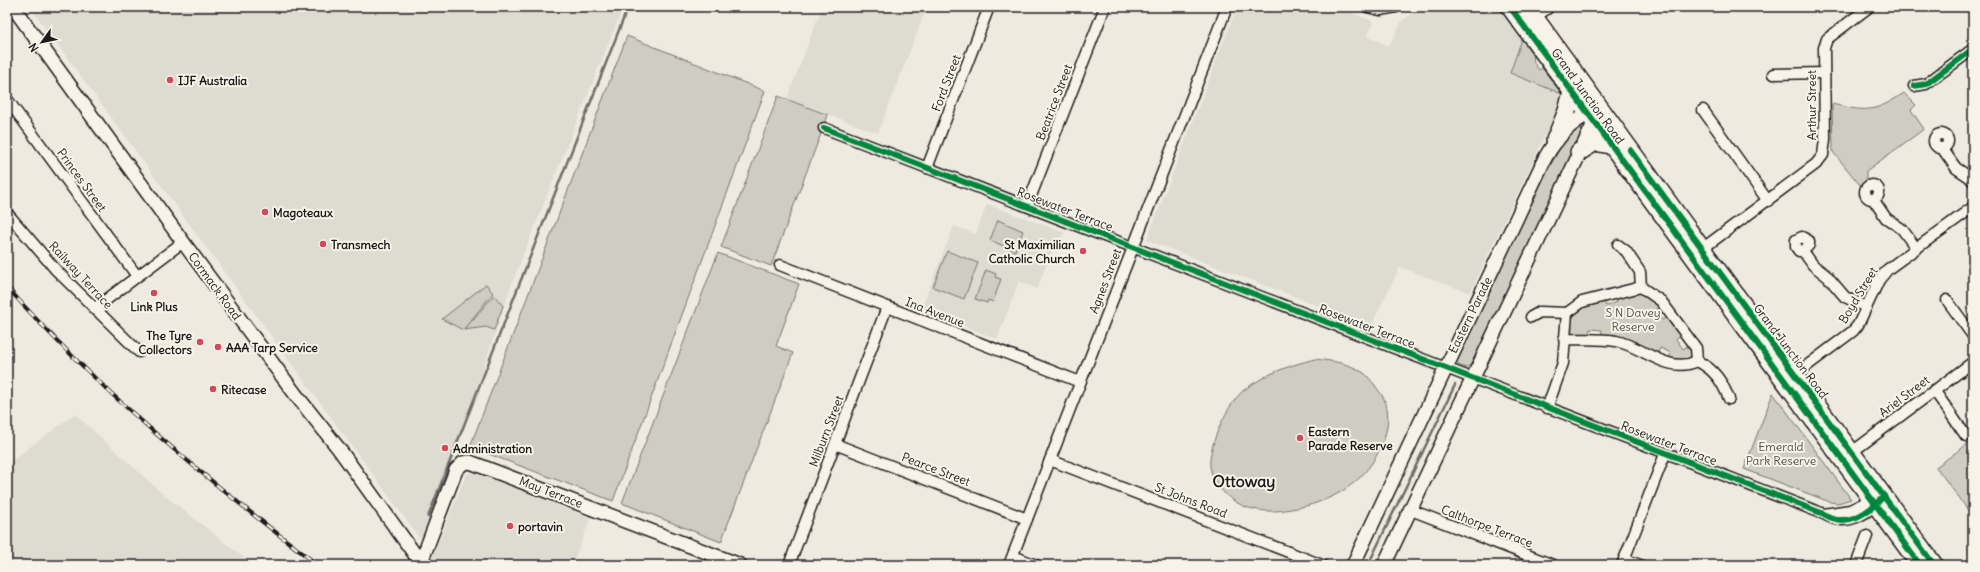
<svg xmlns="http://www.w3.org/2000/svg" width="1980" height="572" font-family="Delius,sans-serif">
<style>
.built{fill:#dedbd1}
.green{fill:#cfccc3;stroke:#767470}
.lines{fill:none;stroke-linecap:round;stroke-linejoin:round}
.stream{stroke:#6f6d69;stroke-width:2.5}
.street-casing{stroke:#1c1c1c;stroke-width:13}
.secondary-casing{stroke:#1c1c1c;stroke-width:16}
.highway-casing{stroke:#1c1c1c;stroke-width:20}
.street{stroke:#f7f3e8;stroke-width:10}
.secondary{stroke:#f7f3e8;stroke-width:13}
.highway{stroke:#f7f3e8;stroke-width:17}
.rail-casing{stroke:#1c1c1c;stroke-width:4}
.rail{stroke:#f7f3e8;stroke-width:2.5;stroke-dasharray:8;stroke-linecap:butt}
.cycleway-casing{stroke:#f7f3e8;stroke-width:8}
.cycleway{stroke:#00873e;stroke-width:6}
.poi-dot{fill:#d1495b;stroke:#f7f3e8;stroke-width:1.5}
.labels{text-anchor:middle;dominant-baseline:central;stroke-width:4;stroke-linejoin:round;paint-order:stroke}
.poi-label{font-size:12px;font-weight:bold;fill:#1c1c1c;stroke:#f7f3e8;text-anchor:start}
.street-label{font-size:12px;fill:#1c1c1c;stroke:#f7f3e8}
.park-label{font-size:12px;fill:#52514e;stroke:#f7f3e8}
.district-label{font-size:16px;font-weight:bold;fill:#1c1c1c;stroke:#f7f3e8}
</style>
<rect width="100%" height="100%" fill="#eeeae0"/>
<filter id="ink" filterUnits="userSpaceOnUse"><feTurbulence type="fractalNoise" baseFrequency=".025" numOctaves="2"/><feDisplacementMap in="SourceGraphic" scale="8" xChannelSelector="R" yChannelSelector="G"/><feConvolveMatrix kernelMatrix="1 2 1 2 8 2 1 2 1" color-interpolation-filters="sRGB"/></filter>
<g filter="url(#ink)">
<g class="built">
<polygon points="30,7 623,7 512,283 424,544"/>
<polygon points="822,7 927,7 878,133 787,99"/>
<polygon points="1237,7 1337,7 1372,21 1373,25 1367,36 1389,46 1402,21 1422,7 1498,7 1522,38 1510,73 1562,94 1563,98 1470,293 1400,267 1371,326 1147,240"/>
<polygon points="987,204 1065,233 1055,243 1037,289 1019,281 997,339 921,309 954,226 976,234"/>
<polygon points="75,414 163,494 253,565 7,565 7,464"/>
<polygon points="472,472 591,518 572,565 429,565 466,475"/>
</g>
<g class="green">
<polygon points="627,36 765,91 613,501 470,447"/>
<polygon points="1522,39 1533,53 1534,63 1539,70 1542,68 1562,94 1510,73"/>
<path d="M1904,93L1916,105L1911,110L1924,129L1866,171V182L1860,185L1833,152L1832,104C1866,112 1874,113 1904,93Z"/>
<polygon points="778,96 828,115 771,266 721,247"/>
<polygon points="1581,124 1582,129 1578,142 1473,363 1466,368 1458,365 1456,359 1532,198 1568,134"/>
<polygon points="998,220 1023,231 1015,251 990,240"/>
<polygon points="947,251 978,263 964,299 933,287"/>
<polygon points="718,253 799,284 776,346 793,353 721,542 622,503"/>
<polygon points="986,270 996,274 995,277 1001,279 993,302 988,300 987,303 975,299"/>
<polygon points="486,284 493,293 463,330 442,319"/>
<path d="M1633,291L1643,293L1660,306L1655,311L1662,320L1668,317L1681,334L1676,339L1683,349L1688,346L1692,350L1693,358L1689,362L1668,360L1671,353L1660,348L1657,355L1601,337L1602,330L1590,329L1589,336L1574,335L1570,332C1572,306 1582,307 1603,300L1606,306L1617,302L1616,296Z"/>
<polygon points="494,295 503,306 494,330 486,327 464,330"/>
<path d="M1315,359C1333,361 1349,363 1364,373C1368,376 1371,381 1374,384C1377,389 1382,394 1384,399C1395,422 1380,455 1365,472C1347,493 1318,505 1291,509C1275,512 1261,512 1246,507C1230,501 1212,485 1210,466C1208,445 1228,403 1244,390C1265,374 1290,365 1315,359Z"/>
<polygon points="1773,393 1851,499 1838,503 1830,502 1744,469"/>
<polygon points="1973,440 1973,517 1936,467"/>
</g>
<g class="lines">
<g class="stream">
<polyline points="428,517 628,7"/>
<polyline points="1368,565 1455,385"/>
</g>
<defs>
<g id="street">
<polyline points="1367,7 1380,10 1396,7"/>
<polyline points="1773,74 1824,73"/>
<polyline points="1914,86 1926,84 1973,49"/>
<polyline points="7,99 137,276"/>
<polyline points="1703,110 1768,201"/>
<path d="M824,128L1824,514C1843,527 1864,517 1879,501"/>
<circle cx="1941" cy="141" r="7"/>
<polyline points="1942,148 1956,168 1968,176 1973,181"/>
<polyline points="927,168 989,7"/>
<circle cx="1872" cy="192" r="7"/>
<polyline points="1873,199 1886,218 1902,229 1916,248"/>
<polyline points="1027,206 1105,7"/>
<polyline points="7,213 56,270 139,352"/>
<polyline points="1618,245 1626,251 1640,272 1641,287 1661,301 1696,348 1697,361"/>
<polyline points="1803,251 1809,245 1809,241 1802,237 1796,240 1796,247 1799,251 1803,251 1813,265 1828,277 1845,297 1866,307"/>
<polyline points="1698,252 1816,164 1823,155 1825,139 1824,48 1827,39 1869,7"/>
<polyline points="780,265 1080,382"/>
<polyline points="1947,300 1973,336"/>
<polyline points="94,309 183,242"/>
<polyline points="1531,317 1540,312 1567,313"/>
<path d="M1564,339C1581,340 1600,338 1616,341C1644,347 1669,375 1697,361"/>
<path d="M1697,361C1714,369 1722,381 1729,399"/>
<polyline points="1792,377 1853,331 1858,325 1879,280 1888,269 1973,207"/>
<polyline points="1934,390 1966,436"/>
<polyline points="1547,408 1563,363 1567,313 1582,302 1641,287"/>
<polyline points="835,444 1027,519"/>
<polyline points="1852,452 1973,362"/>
<polyline points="1050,460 1322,565"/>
<polyline points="1411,510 1553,565"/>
<polyline points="1824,514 1850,510 1875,498"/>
<polyline points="1013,556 1036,565"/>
<polyline points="1624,559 1640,565"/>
<polyline points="789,565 887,307"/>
<polyline points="1009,565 1227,7"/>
<polyline points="1622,565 1665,454"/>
<polyline points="1856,565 1867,536"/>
</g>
<g id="secondary">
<polyline points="13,7 183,242 296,395 339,449 421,563"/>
<polyline points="1534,16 1547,7"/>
<polyline points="420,565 456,470 463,463 470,462 740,565"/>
<path d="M1353,565L1545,158C1557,137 1573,118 1597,111"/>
<polyline points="1384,565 1594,123"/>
</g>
<g id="highway">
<polyline points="1510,7 1920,565"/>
<polyline points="1527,7 1702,249 1934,565"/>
<polyline points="1555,140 1567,111 1572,92"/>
<polyline points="1579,152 1595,142 1610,145"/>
</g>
</defs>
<use href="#street" class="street-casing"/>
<use href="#secondary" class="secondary-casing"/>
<use href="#highway" class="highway-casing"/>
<use href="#street" class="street"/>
<use href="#secondary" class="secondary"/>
<use href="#highway" class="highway"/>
<defs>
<path id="rail" d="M7,287C100,392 207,480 318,565"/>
</defs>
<use href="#rail" class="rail-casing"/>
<use href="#rail" class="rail"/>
<defs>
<g id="cycleway">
<polyline points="1510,7 1920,565"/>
<polyline points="1914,86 1926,84 1973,49"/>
<path d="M824,128L1824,514C1847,529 1868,513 1884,496"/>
<polyline points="1630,150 1934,565"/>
</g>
</defs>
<use href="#cycleway" class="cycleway-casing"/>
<use href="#cycleway" class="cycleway"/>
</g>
</g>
<g class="poi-dot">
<circle cx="170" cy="80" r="4"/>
<circle cx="265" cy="212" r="4"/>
<circle cx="323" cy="244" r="4"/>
<circle cx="1083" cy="251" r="4"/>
<circle cx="154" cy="293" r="4"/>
<circle cx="200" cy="342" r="4"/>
<circle cx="218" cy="347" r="4"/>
<circle cx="213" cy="389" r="4"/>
<circle cx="1300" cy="438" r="4"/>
<circle cx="445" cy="448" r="4"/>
<circle cx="510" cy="526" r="4"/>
</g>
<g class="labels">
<g class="poi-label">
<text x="178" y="80">IJF Australia</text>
<text x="273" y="212">Magoteaux</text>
<text x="331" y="244">Transmech</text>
<text x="1075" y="244" text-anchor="end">St Maximilian<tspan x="1075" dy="14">Catholic Church</tspan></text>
<text x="154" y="306" text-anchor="middle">Link Plus</text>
<text x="192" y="335" text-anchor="end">The Tyre<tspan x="192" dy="14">Collectors</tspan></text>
<text x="226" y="347">AAA Tarp Service</text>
<text x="221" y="389">Ritecase</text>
<text x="1308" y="431">Eastern<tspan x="1308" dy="14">Parade Reserve</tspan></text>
<text x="453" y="448">Administration</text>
<text x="518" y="526">portavin</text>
</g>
<g class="street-label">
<text transform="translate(946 83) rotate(-69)">Ford Street</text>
<text transform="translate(1588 96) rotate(54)">Grand Junction Road</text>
<text transform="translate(1054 102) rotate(-69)">Beatrice Street</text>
<text transform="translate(1811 105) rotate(-90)">Arthur Street</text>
<text transform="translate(82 180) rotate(54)">Princes Street</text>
<text transform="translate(1065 209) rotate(21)">Rosewater Terrace</text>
<text transform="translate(81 275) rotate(47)">Railway Terrace</text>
<text transform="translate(1105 281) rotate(-69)">Agnes Street</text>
<text transform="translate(215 286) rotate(54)">Cormack Road</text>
<text transform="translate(1858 295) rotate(-59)">Boyd Street</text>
<text transform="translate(935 312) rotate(21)">Ina Avenue</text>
<text transform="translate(1470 315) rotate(-64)">Eastern Parade</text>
<text transform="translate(1367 326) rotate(21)">Rosewater Terrace</text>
<text transform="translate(1791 351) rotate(53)">Grand Junction Road</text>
<text transform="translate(1904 396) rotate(-37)">Ariel Street</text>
<text transform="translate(826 431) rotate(-69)">Milburn Street</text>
<text transform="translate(1669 443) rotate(21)">Rosewater Terrace</text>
<text transform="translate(936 469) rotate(21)">Pearce Street</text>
<text transform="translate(551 492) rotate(21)">May Terrace</text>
<text transform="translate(1191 500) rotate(21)">St Johns Road</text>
<text transform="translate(1487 526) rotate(21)">Calthorpe Terrace</text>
</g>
<g class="park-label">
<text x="1633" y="312">S N Davey<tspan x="1633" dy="14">Reserve</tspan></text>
<text x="1781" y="446">Emerald<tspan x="1781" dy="14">Park Reserve</tspan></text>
</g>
<g class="district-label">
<text x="1244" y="481">Ottoway</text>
</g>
</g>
<rect width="1980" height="572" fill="none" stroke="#f7f3e8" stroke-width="24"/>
<rect x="12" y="12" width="1956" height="548" fill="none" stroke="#1c1c1c" stroke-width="1.5" filter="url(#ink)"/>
<g transform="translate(42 42) rotate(237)" stroke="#f7f3e8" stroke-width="3" paint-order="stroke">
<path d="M0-3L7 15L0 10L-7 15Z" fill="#1c1c1c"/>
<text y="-6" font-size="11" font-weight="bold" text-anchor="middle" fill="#1c1c1c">N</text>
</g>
</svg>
